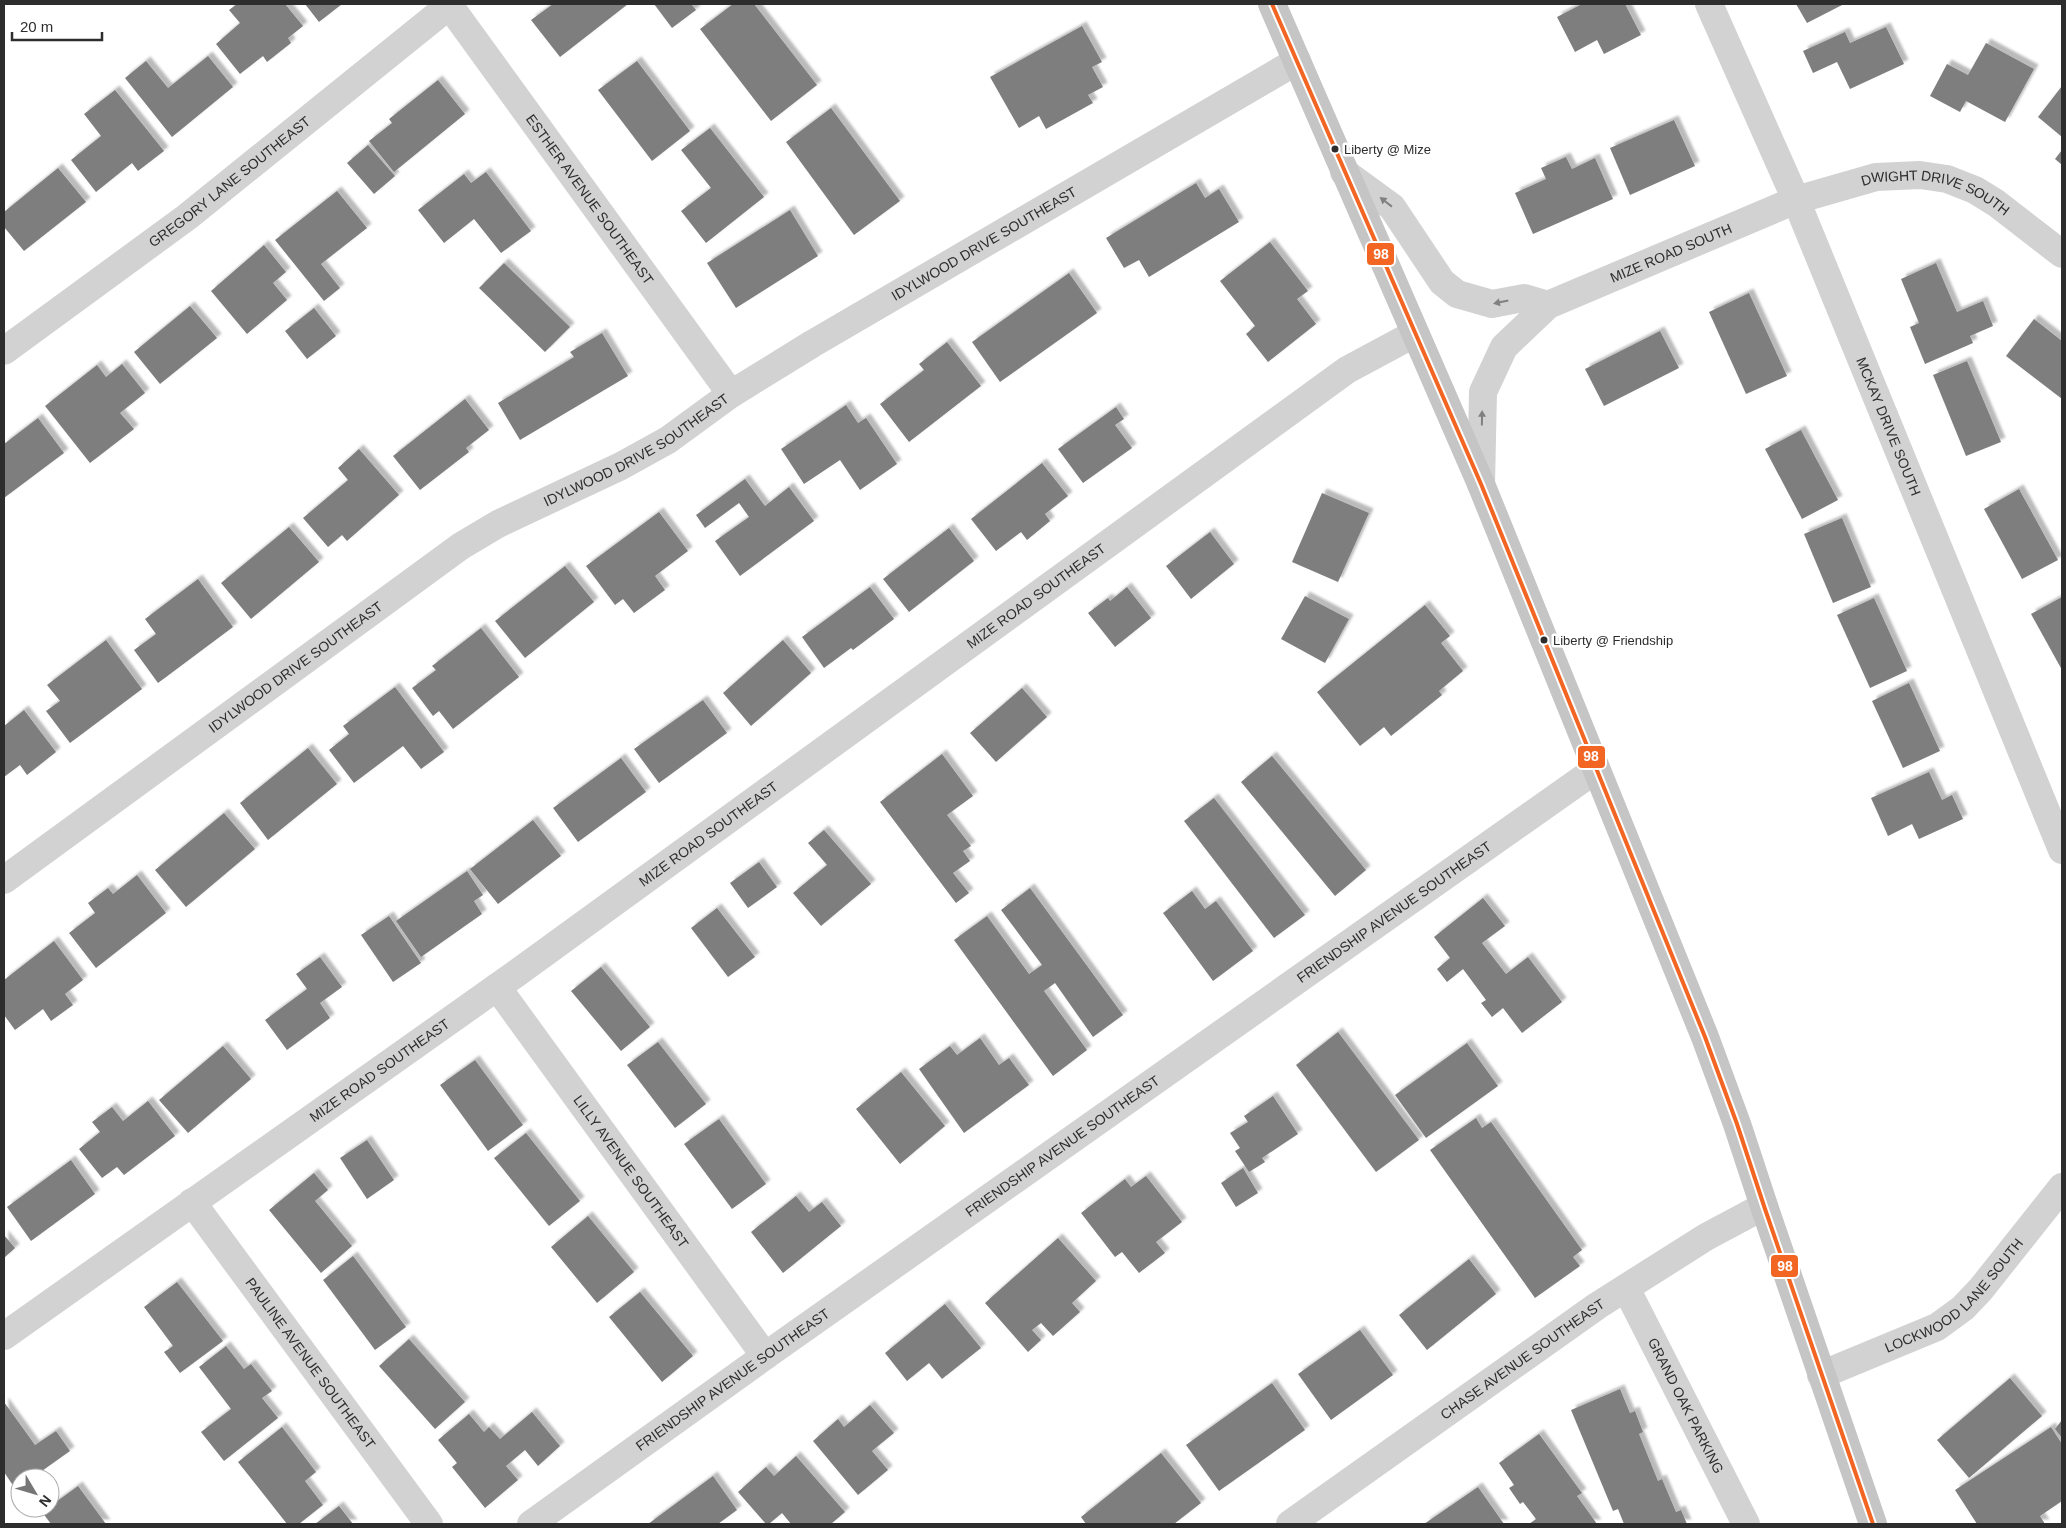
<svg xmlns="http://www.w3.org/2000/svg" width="2066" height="1528" font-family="Helvetica,sans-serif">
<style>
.building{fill:#7e7e7e;filter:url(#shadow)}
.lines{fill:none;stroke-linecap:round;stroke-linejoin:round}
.minor{stroke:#d2d2d2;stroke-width:28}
.major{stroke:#c5c5c5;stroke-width:28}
.bus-1-casing{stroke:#fff;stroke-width:8}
.bus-1{stroke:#f26522;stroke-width:4}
.oneway{fill:#808080}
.bus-dot{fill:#2d2d2d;stroke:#fff;stroke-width:2}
.labels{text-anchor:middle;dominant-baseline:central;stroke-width:5;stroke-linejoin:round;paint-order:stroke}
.bus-label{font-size:13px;fill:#2d2d2d;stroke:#fff;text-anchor:start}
.street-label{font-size:14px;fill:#2d2d2d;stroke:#fff}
.line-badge{stroke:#fff;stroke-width:2}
.badge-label{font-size:14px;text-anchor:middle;font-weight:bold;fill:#fff}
</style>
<defs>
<filter id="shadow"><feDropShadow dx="4.5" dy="-4.5" stdDeviation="1" flood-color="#0004"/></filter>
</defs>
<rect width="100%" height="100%" fill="#fff"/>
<g class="building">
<polygon points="237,4 285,4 303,26 288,38 291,43 267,62 263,56 240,74 216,44 240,23 229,10"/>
<polygon points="305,4 342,4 319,22"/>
<polygon points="553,4 628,4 560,57 531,20"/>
<polygon points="654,4 691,4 696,10 672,28"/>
<polygon points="733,4 754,4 817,85 771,121 700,29"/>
<polygon points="1582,4 1625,4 1641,35 1604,54 1597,40 1575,52 1557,17"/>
<polygon points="1796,4 1844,4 1807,23"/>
<polygon points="1082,26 1102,62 1092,67 1103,87 1088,95 1093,103 1046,129 1039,116 1019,128 990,77"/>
<polygon points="1886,27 1904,64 1850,89 1837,62 1813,73 1803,51 1845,32 1850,43"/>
<polygon points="1986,43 2034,69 2005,122 1966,101 1960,112 1930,96 1947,64 1968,75"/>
<polygon points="208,56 233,87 172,137 125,78 146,61 168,88"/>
<polygon points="637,61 690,131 652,161 598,90"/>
<polygon points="438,80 465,114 394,172 369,141 392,123 389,119"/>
<polygon points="2062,86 2062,137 2038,117"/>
<polygon points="115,90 164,151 138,171 132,163 96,192 71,160 101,136 84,114"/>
<polygon points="831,108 900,201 854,235 786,142"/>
<polygon points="1674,120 1695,166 1630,195 1610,148"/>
<polygon points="710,128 764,197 706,243 681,211 711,188 681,150"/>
<polygon points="368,145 395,176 374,194 347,163"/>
<polygon points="2062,150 2062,165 2055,159"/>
<polygon points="1566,157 1572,169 1595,158 1613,199 1533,234 1515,193 1546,179 1541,168"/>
<polygon points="58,168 86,202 24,251 4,227 4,212"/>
<polygon points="486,172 531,231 501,253 474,219 444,243 418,210 464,174 471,183"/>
<polygon points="1196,183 1205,198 1219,189 1239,222 1149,277 1139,260 1124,268 1106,238"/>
<polygon points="337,191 367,228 321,264 340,288 324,301 275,240"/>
<polygon points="790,210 818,256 736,308 707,263"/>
<polygon points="1270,242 1308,291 1297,299 1316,324 1268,362 1246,334 1255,326 1220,281"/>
<polygon points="264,245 286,272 273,283 287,300 247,334 211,291"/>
<polygon points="504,263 570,327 545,352 479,288"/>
<polygon points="1936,263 1957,312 1983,301 1993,326 1970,336 1973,343 1925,364 1910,327 1919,323 1901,279"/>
<polygon points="1069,273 1097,313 1000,382 972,342"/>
<polygon points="1749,293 1787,376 1746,394 1709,312"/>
<polygon points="190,306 217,338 160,384 134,352"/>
<polygon points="314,308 336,336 307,359 285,331"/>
<polygon points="2034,319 2062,341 2062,399 2006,356"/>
<polygon points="1660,331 1679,368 1604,406 1585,369"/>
<polygon points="602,333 628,376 520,440 498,403 574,357 570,352"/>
<polygon points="947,342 981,386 909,442 880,404 924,370 919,364"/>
<polygon points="1967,361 2001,442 1966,456 1933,375"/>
<polygon points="122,364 145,393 120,413 134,429 90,463 45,406 97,365 106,377"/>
<polygon points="465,399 489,430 466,448 469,452 420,490 393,456"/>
<polygon points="846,405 858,423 866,418 897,464 860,490 840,460 804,484 781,449"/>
<polygon points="1116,407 1124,419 1115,425 1132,448 1083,483 1058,449"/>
<polygon points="38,418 64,453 4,498 4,444"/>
<polygon points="1801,430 1838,500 1802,519 1765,449"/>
<polygon points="359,449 399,495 347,541 342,535 328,547 303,518 348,480 338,468"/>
<polygon points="1042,463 1068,496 1045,514 1050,521 1027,540 1021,532 996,551 971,519"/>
<polygon points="745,479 765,506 789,487 814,521 740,576 715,541 749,517 739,503 705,528 696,515"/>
<polygon points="2019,489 2058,560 2022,579 1984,509"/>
<polygon points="1322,493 1369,513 1338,582 1292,562"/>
<polygon points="659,512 688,551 655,576 665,590 634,613 623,599 615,605 586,566"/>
<polygon points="1842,518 1871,587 1833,603 1804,534"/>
<polygon points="289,527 319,562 251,619 221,583"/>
<polygon points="949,528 974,561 909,612 883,579"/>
<polygon points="1210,532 1234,564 1191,599 1166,566"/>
<polygon points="565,566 594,602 525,658 495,621"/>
<polygon points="198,579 233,627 158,683 134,650 156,634 145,619"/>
<polygon points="870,587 894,619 853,650 851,648 824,668 802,637"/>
<polygon points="1127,587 1151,618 1115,647 1088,613 1108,598 1110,601"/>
<polygon points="1305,596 1349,619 1325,663 1281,639"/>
<polygon points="2062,597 2062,670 2031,614"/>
<polygon points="1874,598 1907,671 1870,688 1837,615"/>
<polygon points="1425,605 1450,636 1441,643 1463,671 1439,691 1442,695 1391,736 1384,727 1360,746 1317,692"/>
<polygon points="481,628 519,677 453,729 439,711 433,716 412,688 436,670 432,666"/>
<polygon points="106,640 142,689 70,743 46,711 60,701 47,685"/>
<polygon points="783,640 811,673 751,726 723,693"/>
<polygon points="1909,683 1940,751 1903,768 1872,701"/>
<polygon points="395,687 444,752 421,769 403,746 354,783 329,750 349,734 343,726"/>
<polygon points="1022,688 1047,717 996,762 970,733"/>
<polygon points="703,700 727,733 659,783 634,749"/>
<polygon points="24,710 56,752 27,775 20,765 4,777 4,726"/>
<polygon points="308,748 337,784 268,840 240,803"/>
<polygon points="942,754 973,796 947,815 971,846 963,851 970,861 953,873 969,893 956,903 880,802"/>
<polygon points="1272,756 1366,870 1335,896 1241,782"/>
<polygon points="621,758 646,792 578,842 553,808"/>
<polygon points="1929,772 1942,800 1952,795 1963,819 1919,839 1912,824 1888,836 1871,798"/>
<polygon points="1214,798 1305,915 1274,938 1184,821"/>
<polygon points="224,813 255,849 186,907 155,870"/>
<polygon points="533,820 561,856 498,904 470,869"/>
<polygon points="824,830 871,884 821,926 793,893 827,865 808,843"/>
<polygon points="759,862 777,887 748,908 730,883"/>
<polygon points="467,871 483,895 474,901 482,914 421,957 396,921"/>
<polygon points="137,875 166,913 96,968 69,933 95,913 88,903 108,888 113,894"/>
<polygon points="1030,888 1123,1015 1093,1037 1055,983 1044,991 1087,1050 1053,1076 954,940 987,916 1029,974 1042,965 1001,910"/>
<polygon points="1192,891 1205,909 1216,901 1253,951 1213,981 1163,913"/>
<polygon points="1483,898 1505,926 1482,943 1506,974 1528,957 1562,1002 1522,1033 1503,1008 1492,1017 1481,1003 1486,1000 1463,969 1447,982 1437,969 1450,958 1434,937"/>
<polygon points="717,908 755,957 728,977 691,928"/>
<polygon points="389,916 421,963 393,982 361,935"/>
<polygon points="54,941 83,980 65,994 73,1005 51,1021 43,1009 15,1030 4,1015 4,980"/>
<polygon points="320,957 342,987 320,1003 330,1018 287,1050 265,1020 307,989 296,974"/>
<polygon points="601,967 650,1027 621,1051 571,991"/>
<polygon points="1338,1032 1419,1140 1376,1172 1296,1065"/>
<polygon points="980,1038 999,1065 1009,1058 1029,1085 964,1133 919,1069 950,1046 957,1055"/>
<polygon points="658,1042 706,1104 675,1128 627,1065"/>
<polygon points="1467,1043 1498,1086 1426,1138 1395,1095"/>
<polygon points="223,1046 251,1079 188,1133 159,1100"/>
<polygon points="475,1060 523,1125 488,1151 440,1085"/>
<polygon points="901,1072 945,1126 900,1164 856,1109"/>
<polygon points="1273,1096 1298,1134 1262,1158 1265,1162 1249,1172 1235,1151 1240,1148 1230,1133 1248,1122 1244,1116"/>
<polygon points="148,1101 175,1136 124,1175 117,1167 102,1178 79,1149 100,1132 92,1122 112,1107 123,1121"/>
<polygon points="1476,1118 1482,1128 1491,1122 1582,1250 1573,1257 1580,1266 1535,1298 1430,1150"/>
<polygon points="719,1119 766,1184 732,1209 684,1144"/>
<polygon points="526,1133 580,1201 549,1226 494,1158"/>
<polygon points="367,1140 394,1180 367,1199 340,1158"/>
<polygon points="71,1160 95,1194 31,1241 7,1207"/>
<polygon points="1243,1168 1258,1193 1236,1207 1221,1183"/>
<polygon points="314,1173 328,1190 315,1201 352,1246 321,1273 269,1210"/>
<polygon points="1146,1176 1182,1222 1156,1242 1165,1253 1139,1273 1122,1252 1115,1257 1081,1213 1125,1179 1131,1187"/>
<polygon points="796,1196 809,1212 822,1202 841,1226 783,1273 751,1232"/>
<polygon points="588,1216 634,1272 597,1303 551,1247"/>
<polygon points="4,1235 15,1248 4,1258"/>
<polygon points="1058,1238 1096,1281 1072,1303 1080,1312 1053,1336 1041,1323 1032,1330 1041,1340 1028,1352 985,1303"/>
<polygon points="353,1256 406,1327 375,1350 323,1280"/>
<polygon points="1469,1259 1496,1294 1427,1350 1399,1315"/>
<polygon points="177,1282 223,1341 180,1373 164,1352 173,1346 144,1307"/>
<polygon points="640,1292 693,1356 662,1382 609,1317"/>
<polygon points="945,1304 981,1348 942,1379 929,1363 907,1381 885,1353"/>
<polygon points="1360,1330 1393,1375 1331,1420 1298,1374"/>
<polygon points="409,1339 465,1402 435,1429 379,1366"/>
<polygon points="226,1346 244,1369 251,1364 272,1391 262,1398 278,1418 224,1461 201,1432 231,1409 199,1367"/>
<polygon points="2010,1378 2042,1416 1969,1478 1937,1440"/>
<polygon points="1272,1383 1305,1430 1219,1491 1186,1445"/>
<polygon points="1620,1389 1630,1413 1635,1411 1643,1432 1639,1434 1658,1481 1662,1479 1676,1512 1681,1510 1687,1524 1624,1524 1618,1509 1613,1511 1571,1410"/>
<polygon points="4,1402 35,1445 56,1431 70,1451 32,1478 20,1478 20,1487 16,1490 4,1472"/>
<polygon points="870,1405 894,1433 872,1451 888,1470 858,1495 813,1441 838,1419 844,1427"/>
<polygon points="532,1412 560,1446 538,1466 525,1450 506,1466 518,1480 485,1508 452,1467 457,1463 438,1440 469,1414 484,1432 489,1427 500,1439"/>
<polygon points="2062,1420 2062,1438 2055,1429"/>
<polygon points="282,1427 316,1472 305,1481 323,1505 299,1524 287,1524 238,1462"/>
<polygon points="2051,1427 2062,1444 2062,1501 2040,1516 2045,1524 1977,1524 1955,1490"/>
<polygon points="1539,1434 1582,1493 1577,1496 1597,1524 1529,1524 1536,1519 1523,1502 1520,1504 1509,1488 1514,1485 1499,1463"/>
<polygon points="1161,1453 1201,1503 1174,1524 1086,1524 1081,1517"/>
<polygon points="796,1456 845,1512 831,1524 791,1524 782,1513 769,1524 766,1524 738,1492 766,1467 774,1476"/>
<polygon points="713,1476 737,1510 718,1524 648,1524"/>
<polygon points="78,1486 106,1524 51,1524 42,1512"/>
<polygon points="1478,1487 1504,1524 1424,1524"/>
<polygon points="339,1506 353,1524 315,1524"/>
</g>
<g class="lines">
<g class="minor">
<path id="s1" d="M1709,4L1796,200L2062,850"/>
<path id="s2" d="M449,5L731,394"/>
<polyline points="1344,172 1392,207 1442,282 1457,294 1492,304 1524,298 1548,305"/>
<path id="s3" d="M4,351L187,217L451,4"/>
<path id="s4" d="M1481,484L1483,392L1504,347L1548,305L1796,200L1876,177L1920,175L1947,179L1975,190L1996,203L2062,254"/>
<path id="s5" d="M4,880L461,546L498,524L621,466L668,440L731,394L812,344L1297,61"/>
<path id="s6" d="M497,987L765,1356"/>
<path id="s7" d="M192,1202L429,1524"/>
<path id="s8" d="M1626,1288L1746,1524"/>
<path id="s9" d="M4,1336L517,973L1347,370L1414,334"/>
<path id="s10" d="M1821,1375L1937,1327L1963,1308L1981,1289L2062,1187"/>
<path id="s11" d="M531,1524L765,1356L1595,770"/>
<path id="s12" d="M1290,1524L1597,1306L1706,1237L1764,1206"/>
</g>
<polyline class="major" points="1272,4 1481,484 1705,1037 1737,1124 1764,1206 1873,1524"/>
<defs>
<polyline id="bus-1" points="1272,4 1481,484 1705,1037 1737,1124 1764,1206 1873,1524"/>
</defs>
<use href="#bus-1" class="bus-1-casing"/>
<use href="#bus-1" class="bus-1"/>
</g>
<defs><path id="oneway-solid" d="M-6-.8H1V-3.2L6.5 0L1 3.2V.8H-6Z" transform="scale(1.25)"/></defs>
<g class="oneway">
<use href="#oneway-solid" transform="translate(1386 202) rotate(-142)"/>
<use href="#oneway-solid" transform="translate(1501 302) rotate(168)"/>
<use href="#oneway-solid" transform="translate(1482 418) rotate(-89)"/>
</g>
<g class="bus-dot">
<circle cx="1335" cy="149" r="4.5"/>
<circle cx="1544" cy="640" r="4.5"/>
</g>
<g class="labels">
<g class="bus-label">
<text x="1344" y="149">Liberty @ Mize</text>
<text x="1553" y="640">Liberty @ Friendship</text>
</g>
<g class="street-label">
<text stroke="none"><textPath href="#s3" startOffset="282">GREGORY LANE SOUTHEAST</textPath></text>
<text stroke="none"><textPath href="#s2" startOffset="240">ESTHER AVENUE SOUTHEAST</textPath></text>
<text stroke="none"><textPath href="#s4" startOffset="618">DWIGHT DRIVE SOUTH</textPath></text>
<text stroke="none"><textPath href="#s5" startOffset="1171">IDYLWOOD DRIVE SOUTHEAST</textPath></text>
<text stroke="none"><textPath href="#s4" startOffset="336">MIZE ROAD SOUTH</textPath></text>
<text stroke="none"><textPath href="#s1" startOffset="459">MCKAY DRIVE SOUTH</textPath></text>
<text stroke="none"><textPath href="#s5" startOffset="766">IDYLWOOD DRIVE SOUTHEAST</textPath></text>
<text stroke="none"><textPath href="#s9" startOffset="1270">MIZE ROAD SOUTHEAST</textPath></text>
<text stroke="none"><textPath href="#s5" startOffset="361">IDYLWOOD DRIVE SOUTHEAST</textPath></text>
<text stroke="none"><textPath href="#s9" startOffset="865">MIZE ROAD SOUTHEAST</textPath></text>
<text stroke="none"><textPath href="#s11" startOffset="1058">FRIENDSHIP AVENUE SOUTHEAST</textPath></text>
<text stroke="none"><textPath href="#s9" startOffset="460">MIZE ROAD SOUTHEAST</textPath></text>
<text stroke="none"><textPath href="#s11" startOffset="652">FRIENDSHIP AVENUE SOUTHEAST</textPath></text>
<text stroke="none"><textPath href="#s6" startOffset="228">LILLY AVENUE SOUTHEAST</textPath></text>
<text stroke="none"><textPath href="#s10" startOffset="158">LOCKWOOD LANE SOUTH</textPath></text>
<text stroke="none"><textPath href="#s12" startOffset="285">CHASE AVENUE SOUTHEAST</textPath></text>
<text stroke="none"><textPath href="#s7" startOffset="200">PAULINE AVENUE SOUTHEAST</textPath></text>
<text stroke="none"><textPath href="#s11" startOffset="248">FRIENDSHIP AVENUE SOUTHEAST</textPath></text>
<text stroke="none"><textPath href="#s8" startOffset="132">GRAND OAK PARKING</textPath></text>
</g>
</g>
<g class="line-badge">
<rect x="1366" y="242" width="29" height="24" rx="5" fill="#f26522"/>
<rect x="1577" y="745" width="29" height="24" rx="5" fill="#f26522"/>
<rect x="1770" y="1254" width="29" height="24" rx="5" fill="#f26522"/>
</g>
<g class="badge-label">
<text x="1381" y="259">98</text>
<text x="1591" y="761">98</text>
<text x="1785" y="1271">98</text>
</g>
<rect width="2066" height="1528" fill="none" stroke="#2d2d2d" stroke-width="10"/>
<g transform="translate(35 1493) rotate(128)"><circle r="24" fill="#ffffff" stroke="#ababab"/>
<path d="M0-4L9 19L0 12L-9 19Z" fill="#767676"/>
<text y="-8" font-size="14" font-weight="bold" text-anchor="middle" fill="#2d2d2d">N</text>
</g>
<path d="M12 32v8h90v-8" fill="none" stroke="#2d2d2d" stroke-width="2.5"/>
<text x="20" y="32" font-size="15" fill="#2d2d2d" stroke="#ffffff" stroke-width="4" paint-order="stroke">20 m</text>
</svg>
